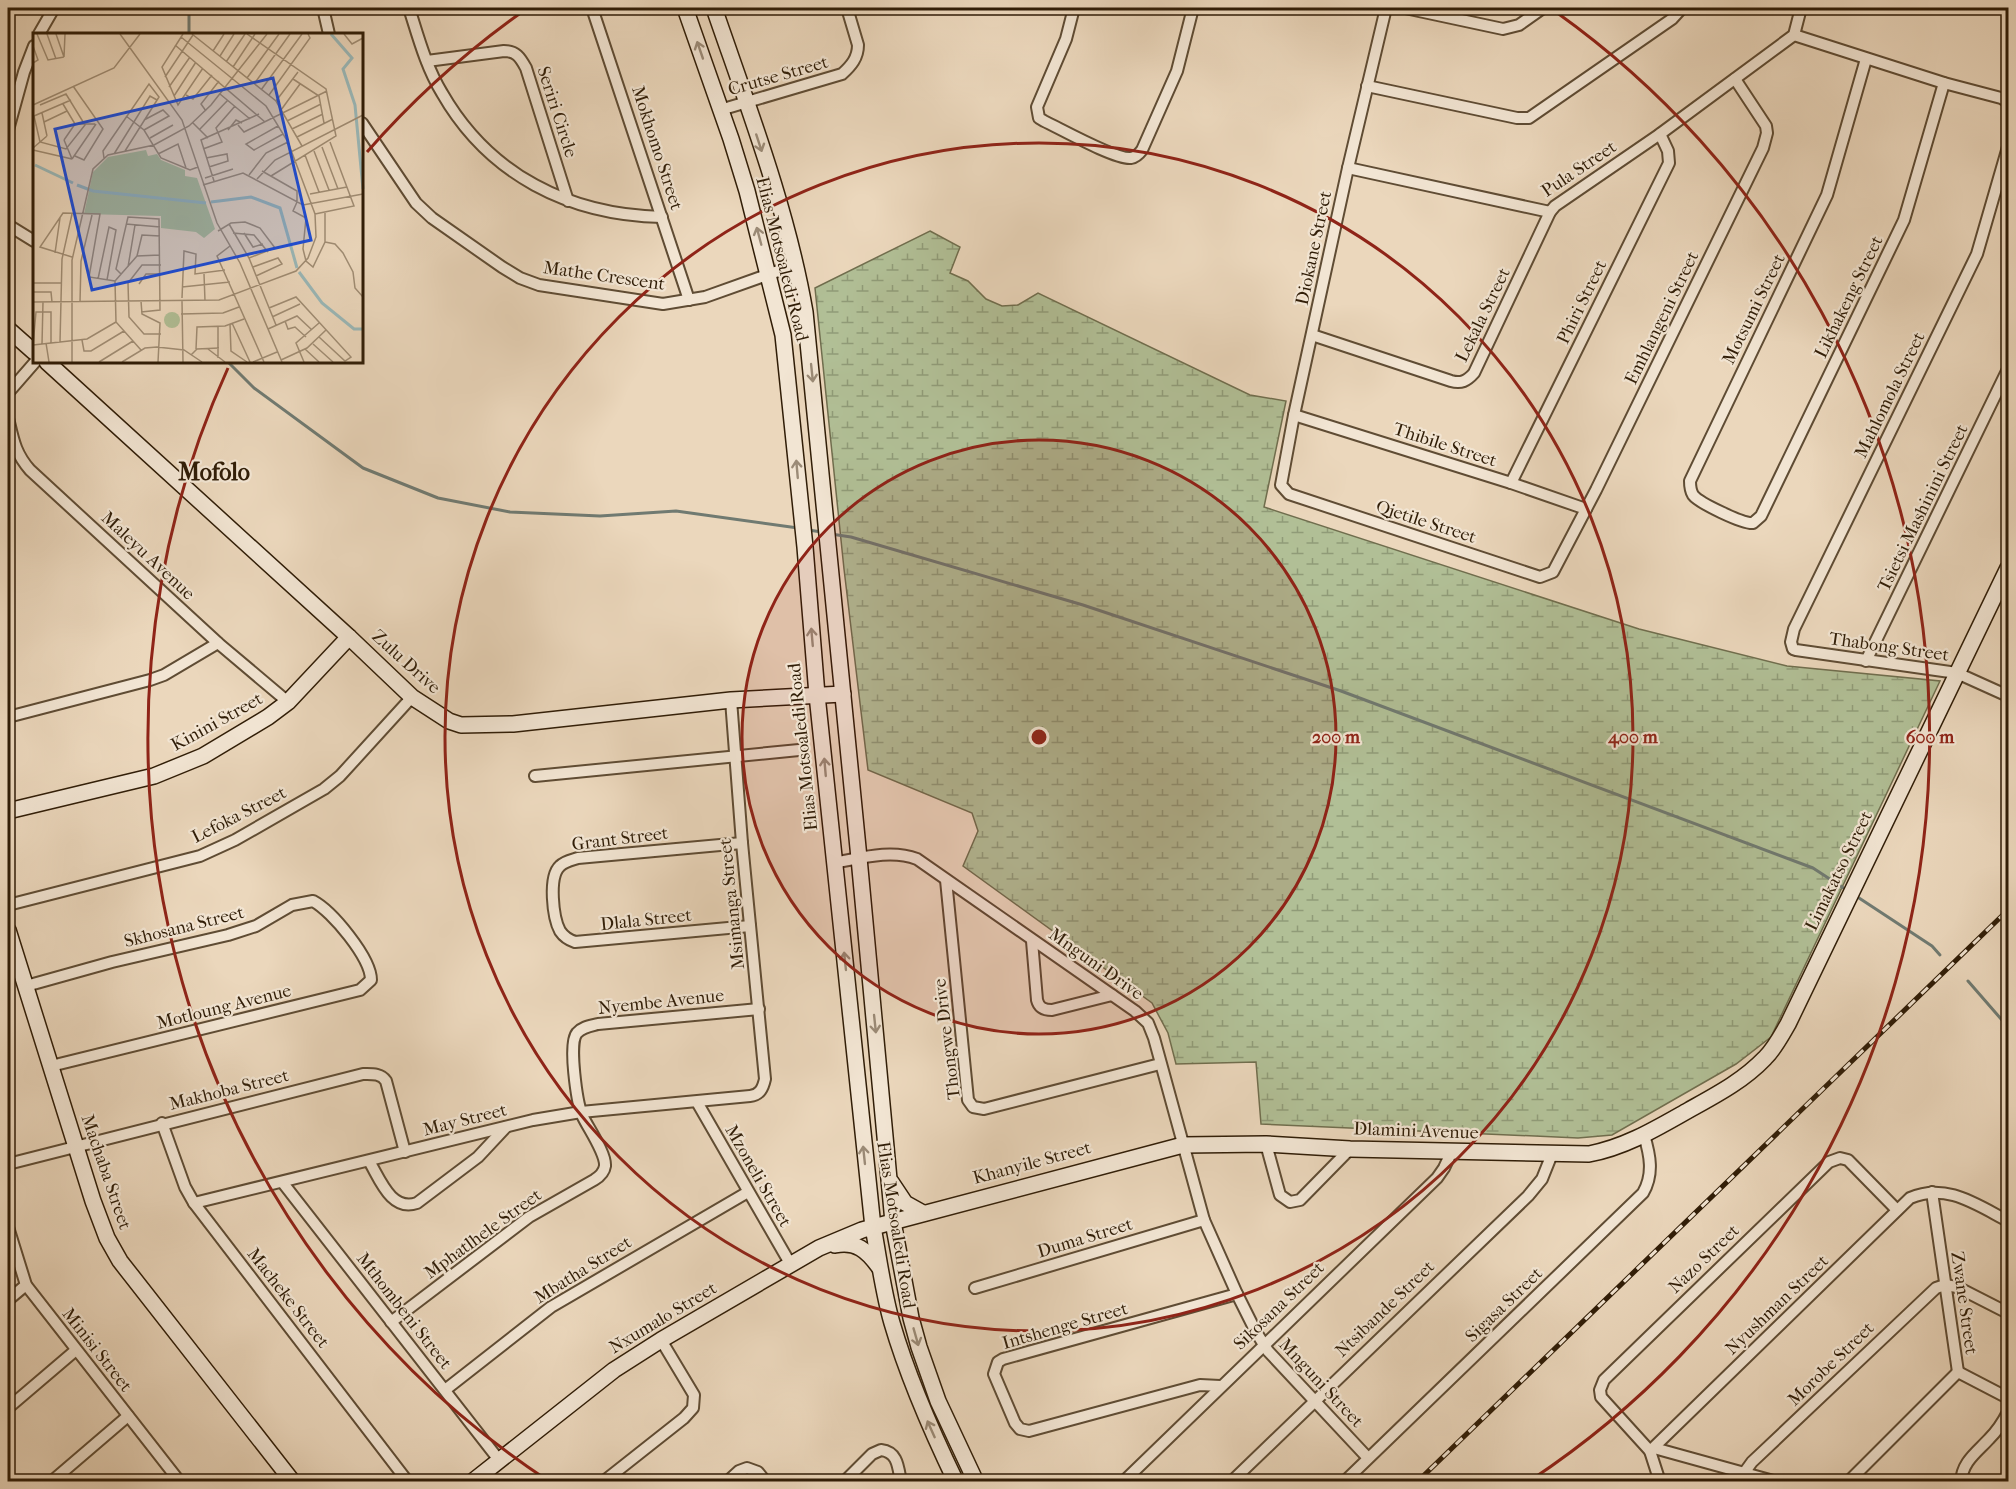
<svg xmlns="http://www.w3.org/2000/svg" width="2016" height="1489" font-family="'IM FELL French Canon',serif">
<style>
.wetland{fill:url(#wetland-marsh);stroke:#706e4e;stroke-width:1.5}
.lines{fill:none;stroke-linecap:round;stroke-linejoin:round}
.stream{stroke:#707a71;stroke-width:3}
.street-casing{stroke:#5f4c34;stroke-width:14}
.secondary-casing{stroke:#301d07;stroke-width:18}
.street{stroke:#f2e5d3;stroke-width:10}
.secondary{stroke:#f2e5d3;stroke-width:15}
.rail-casing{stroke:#301d07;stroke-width:5}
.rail{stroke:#f2e5d3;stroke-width:3;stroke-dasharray:9;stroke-linecap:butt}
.oneway{stroke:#9b8b77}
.ring{fill:none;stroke:#8f2418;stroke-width:3}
.labels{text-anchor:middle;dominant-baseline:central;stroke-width:4.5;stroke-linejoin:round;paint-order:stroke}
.street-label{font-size:18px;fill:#301d07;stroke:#f2e5d3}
.district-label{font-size:24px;font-weight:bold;fill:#301d07;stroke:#f2e5d3}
.inset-river{fill:none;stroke:#9ab8b8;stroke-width:3}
.inset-road{fill:none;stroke:#a08d74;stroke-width:1.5}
.view{fill:#1d4ed8;fill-opacity:0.15;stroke:#1d4ed8;stroke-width:3}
.inset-edge{fill:none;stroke:#301d07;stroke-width:3}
.centre{fill:#8f2418;stroke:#f2e5d3;stroke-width:3}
.ring-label{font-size:18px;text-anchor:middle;font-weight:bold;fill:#8f2418;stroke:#f2e5d3;stroke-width:4.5;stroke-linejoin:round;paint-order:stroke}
</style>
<defs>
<pattern id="wetland-marsh" width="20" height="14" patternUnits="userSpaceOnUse" patternTransform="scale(1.5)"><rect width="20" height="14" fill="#b1bf96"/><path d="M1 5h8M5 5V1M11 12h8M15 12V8" fill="none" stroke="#909b78"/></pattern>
</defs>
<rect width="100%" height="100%" fill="#ebd7bc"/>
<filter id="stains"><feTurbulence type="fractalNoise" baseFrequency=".00333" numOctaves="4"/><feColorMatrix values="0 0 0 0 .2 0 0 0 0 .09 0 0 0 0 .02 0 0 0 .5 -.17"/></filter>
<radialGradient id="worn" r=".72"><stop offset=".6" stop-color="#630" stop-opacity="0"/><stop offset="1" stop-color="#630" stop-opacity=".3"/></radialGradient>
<polygon class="wetland" points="930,231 960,247 950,273 968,281 986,299 1002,306 1018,305 1038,293 1250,395 1286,401 1264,507 1639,629 1787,666 1940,681 1771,1037 1736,1064 1612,1135 1578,1138 1261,1124 1256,1062 1176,1064 1168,1033 1152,1003 963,866 978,831 972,813 868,770 844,569 815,288"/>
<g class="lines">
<g class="stream">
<polyline points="189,8 189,34"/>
<polyline points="228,362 254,388 363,468 438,498 510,512 600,516 676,511 798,528"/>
<polyline points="808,530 822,532"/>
<polyline points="831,534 851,537 1083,605 1341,691 1813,868 1848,891"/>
<polyline points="1856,896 1932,946 1940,955"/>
<polyline points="1968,981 2008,1027"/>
</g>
<defs>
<g id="street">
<polyline points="323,8 329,34"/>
<path d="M409,8C418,36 426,67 442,93C489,175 569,215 662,217"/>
<polyline points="592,8 689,300"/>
<path d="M1074,8L1066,39L1037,107L1039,118L1044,121C1061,129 1116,160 1131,158C1136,157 1139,154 1142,150L1177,71L1193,8"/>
<polyline points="1386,8 1348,168 1294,415 1281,485 1289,494 1540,577 1553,572 1596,490 1763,148 1767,133 1766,126 1735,79"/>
<polyline points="1405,8 1503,29 1519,25 1543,8"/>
<polyline points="39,34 54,8"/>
<polyline points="1794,35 1944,83 2001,98 2008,102"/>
<path d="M1866,59L1827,195L1690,481C1690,486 1690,490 1693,495C1699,503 1743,524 1753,523L1761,516L1904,220L1944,83"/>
<path d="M427,61L504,51C516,51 520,57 526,68L568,201"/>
<polyline points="1367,86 1517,118 1529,118 1672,19 1682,8"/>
<path d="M720,110L842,74C851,66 858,58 858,45L847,8"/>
<polyline points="362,123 416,203 432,218 502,267 520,278 539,285 663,304 705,297 795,265"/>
<polyline points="8,130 24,72 34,46"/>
<polyline points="2008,147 1977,254 1794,629 1791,642 1793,649 1796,650 1957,673 2008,696"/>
<polyline points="1348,168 1550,212"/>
<polyline points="8,225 34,241"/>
<path d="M1312,335L1451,381C1461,384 1467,381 1474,373L1550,212L1555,206L1660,134L1794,35L1801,8"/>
<polyline points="8,393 35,362"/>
<polyline points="1294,415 1511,483 1586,509"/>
<path d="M8,418C13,439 15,453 30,470L218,643L288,702"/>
<polyline points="1511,483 1669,163 1668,151 1660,134"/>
<polyline points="1866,661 2008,369"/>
<polyline points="8,717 150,680 164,675 218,643"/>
<polyline points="535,776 799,750"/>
<path d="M742,843L578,858C572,860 565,861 560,866C548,877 553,918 560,931C564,937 569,940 575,942L750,926"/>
<path d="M834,863C861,858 891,849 917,859L1135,1011L1148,1023L1154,1038L1204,1220L1237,1294L1256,1332L1268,1351L1368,1458"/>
<polyline points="946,880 968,1100 973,1107 984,1109 1160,1064"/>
<polyline points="8,905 200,856 235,840 324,789 340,776 412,697"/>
<path d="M1032,941L1037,1000C1039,1008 1044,1010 1052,1010L1112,995"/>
<path d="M26,986L112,962L228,935L256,926L292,905L313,901C332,911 371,958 371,980L360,990L51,1066"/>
<polyline points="697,1102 791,1265"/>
<polyline points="162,1123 185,1187 194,1203 408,1482"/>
<polyline points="1266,1144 1280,1195 1290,1202 1300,1200 1350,1149"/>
<path d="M369,1161C380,1179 391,1212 417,1203L478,1157L506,1127"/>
<path d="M8,1164L363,1074C371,1074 381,1073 386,1081L405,1152"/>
<polyline points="283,1183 499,1460"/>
<polyline points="1932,1192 1958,1372"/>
<path d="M194,1203L533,1120L581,1112L750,1096C760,1095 763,1088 765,1079L742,843L731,700"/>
<polyline points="8,1227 26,1285 180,1482"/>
<polyline points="975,1288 1204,1220"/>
<polyline points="8,1300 26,1285"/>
<path d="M391,1322L529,1217L594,1180C599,1177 604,1173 605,1166C606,1153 588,1128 582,1115C577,1102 568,1043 577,1033C582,1027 590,1026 598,1024L759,1009"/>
<polyline points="1958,1372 2008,1398"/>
<polyline points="1220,1386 1200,1385 1029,1431 1020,1429 1015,1423 994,1374 998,1362 1003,1359 1237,1294"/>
<polyline points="445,1390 551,1307 748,1192"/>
<polyline points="8,1408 76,1350"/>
<polyline points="1654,1448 1777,1482"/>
<path d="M1650,1451L1910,1198C1946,1182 1977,1205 2008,1221"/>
<polyline points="51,1482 128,1416"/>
<polyline points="603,1482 684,1418 693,1408 694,1395 661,1340"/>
<polyline points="727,1482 739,1471 747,1468 758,1472 766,1482"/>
<path d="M844,1482L872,1454L881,1450C898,1452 898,1467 901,1482"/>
<polyline points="1123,1482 1437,1178 1444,1168 1452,1151"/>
<polyline points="1231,1482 1528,1196 1542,1179 1552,1154"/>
<path d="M1344,1482L1643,1193C1654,1174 1650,1155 1644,1135"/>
<polyline points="1660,1482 1650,1451 1601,1397 1600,1390 1604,1380 1829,1162 1840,1158 1848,1160 1897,1210"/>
<polyline points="1745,1482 1744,1473 1752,1462 1936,1288 1945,1285 1957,1287 2008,1313"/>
<polyline points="1848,1482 1958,1372"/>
<path d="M1961,1482C1962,1462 1976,1453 1989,1439C1997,1431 2003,1422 2008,1412"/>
</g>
<g id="secondary">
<path d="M685,8L731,139L747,191L783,335L805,547L817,695L873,1227C879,1259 883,1292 892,1323C908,1378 931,1430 956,1482"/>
<path d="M714,8C748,107 787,208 805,312L859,858L893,1222L911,1318L919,1347L938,1401L976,1482"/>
<polyline points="8,329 34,352"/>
<polyline points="47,362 349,637 412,697 449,721 461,725 513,724 731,700 843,694"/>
<polyline points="8,811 154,776 203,756 268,717 288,702 349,637"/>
<polyline points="8,930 93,1201 107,1238 120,1261 293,1482"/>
<polyline points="891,1182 905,1203 923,1213"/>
<path d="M835,1245C856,1241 867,1250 879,1267"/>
<path d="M472,1482L614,1370L661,1340L819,1248L862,1230L1183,1145L1266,1144L1350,1149L1589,1154C1626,1147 1657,1128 1689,1110C1716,1095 1743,1081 1765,1058C1775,1048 1781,1036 1788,1024L2008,568"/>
</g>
</defs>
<use href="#street" class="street-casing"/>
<use href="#secondary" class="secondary-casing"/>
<use href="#street" class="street"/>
<use href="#secondary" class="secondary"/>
<defs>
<polyline id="rail" points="1417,1482 2008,910"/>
</defs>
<use href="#rail" class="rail-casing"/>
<use href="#rail" class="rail"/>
</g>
<defs><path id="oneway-shaft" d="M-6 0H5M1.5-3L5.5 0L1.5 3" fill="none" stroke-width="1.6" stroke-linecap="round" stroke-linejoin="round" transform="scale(1.5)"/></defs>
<g class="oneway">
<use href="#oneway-shaft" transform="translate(700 50) rotate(-109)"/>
<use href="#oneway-shaft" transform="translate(759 143) rotate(72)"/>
<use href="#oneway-shaft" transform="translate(759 236) rotate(-105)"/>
<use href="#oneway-shaft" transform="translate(812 373) rotate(84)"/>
<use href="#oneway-shaft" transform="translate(797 469) rotate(-95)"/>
<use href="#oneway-shaft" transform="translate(812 637) rotate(-95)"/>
<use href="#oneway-shaft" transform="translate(825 767) rotate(-95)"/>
<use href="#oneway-shaft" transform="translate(845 961) rotate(-96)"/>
<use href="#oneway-shaft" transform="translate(875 1024) rotate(84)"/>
<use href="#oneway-shaft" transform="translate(864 1155) rotate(-96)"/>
<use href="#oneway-shaft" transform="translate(916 1337) rotate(74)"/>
<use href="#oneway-shaft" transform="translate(931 1429) rotate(-114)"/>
</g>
<circle cx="1039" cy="737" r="297" fill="#8f2418" fill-opacity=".12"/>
<g class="ring">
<circle cx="1039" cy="737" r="297"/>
<circle cx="1039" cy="737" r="594"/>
<path d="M547 1480A891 891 0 0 1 228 368M367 152A891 891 0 0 1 522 12M1556 12A891 891 0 0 1 1531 1480"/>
</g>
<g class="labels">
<g class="street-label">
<text transform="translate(778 76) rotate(-16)">Crutse Street</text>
<text transform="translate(557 112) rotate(72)">Seriri Circle</text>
<text transform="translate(657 148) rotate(72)">Mokhomo Street</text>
<text transform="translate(1579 169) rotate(-34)">Pula Street</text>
<text transform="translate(1314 248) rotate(-78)">Diokane Street</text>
<text transform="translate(782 259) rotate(76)">Elias Motsoaledi Road</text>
<text transform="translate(604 276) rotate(8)">Mathe Crescent</text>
<text transform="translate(1849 297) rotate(-64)">Likhakeng Street</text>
<text transform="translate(1582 302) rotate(-64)">Phiri Street</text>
<text transform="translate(1754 309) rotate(-64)">Motsumi Street</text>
<text transform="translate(1483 315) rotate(-64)">Lekala Street</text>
<text transform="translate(1662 318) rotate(-64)">Emhlangeni Street</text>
<text transform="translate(1890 395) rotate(-64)">Mahlomola Street</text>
<text transform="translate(1445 445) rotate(18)">Thibile Street</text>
<text transform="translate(1923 508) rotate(-64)">Tsietsi Mashinini Street</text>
<text transform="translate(1426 522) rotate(18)">Qjetile Street</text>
<text transform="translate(148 556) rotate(43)">Maleyu Avenue</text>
<text transform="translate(1889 647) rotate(8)">Thabong Street</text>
<text transform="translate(406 662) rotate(42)">Zulu Drive</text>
<text transform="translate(217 722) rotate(-29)">Kinini Street</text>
<text transform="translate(803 747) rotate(-96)">Elias Motsoaledi Road</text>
<text transform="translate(239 815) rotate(-27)">Lefoka Street</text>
<text transform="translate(620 839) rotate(-7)">Grant Street</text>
<text transform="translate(1839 871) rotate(-64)">Limakatso Street</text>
<text transform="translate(732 904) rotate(-96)">Msimanga Street</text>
<text transform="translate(646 920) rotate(-6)">Dlala Street</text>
<text transform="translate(184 927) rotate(-14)">Skhosana Street</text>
<text transform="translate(1096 964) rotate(35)">Mnguni Drive</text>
<text transform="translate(661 1002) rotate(-6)">Nyembe Avenue</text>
<text transform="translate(224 1007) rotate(-14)">Motloung Avenue</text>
<text transform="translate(947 1039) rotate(-97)">Thongwe Drive</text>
<text transform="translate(229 1090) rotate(-14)">Makhoba Street</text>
<text transform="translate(465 1120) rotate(-14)">May Street</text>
<text transform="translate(1416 1131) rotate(2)">Dlamini Avenue</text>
<text transform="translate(1032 1163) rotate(-15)">Khanyile Street</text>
<text transform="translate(106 1172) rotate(71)">Machaba Street</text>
<text transform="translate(758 1176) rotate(60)">Mzoneli Street</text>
<text transform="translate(896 1225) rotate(81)">Elias Motsoaledi Road</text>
<text transform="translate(483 1234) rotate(-36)">Mphatlhele Street</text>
<text transform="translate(1085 1238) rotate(-17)">Duma Street</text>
<text transform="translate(1704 1259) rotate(-44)">Nazo Street</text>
<text transform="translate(583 1270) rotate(-32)">Mbatha Street</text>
<text transform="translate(288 1298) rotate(52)">Macheke Street</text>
<text transform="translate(1964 1303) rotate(82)">Zwane Street</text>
<text transform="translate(1504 1305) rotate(-44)">Sigasa Street</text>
<text transform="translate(1777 1305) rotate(-44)">Nyushman Street</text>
<text transform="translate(1279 1306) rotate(-44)">Sikosana Street</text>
<text transform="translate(1385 1309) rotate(-44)">Ntsibande Street</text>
<text transform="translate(404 1311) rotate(52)">Mthombeni Street</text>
<text transform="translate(663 1318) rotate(-31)">Nxumalo Street</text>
<text transform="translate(1065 1326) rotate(-16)">Intshenge Street</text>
<text transform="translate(97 1350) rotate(52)">Minisi Street</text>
<text transform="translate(1831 1364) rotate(-44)">Morobe Street</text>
<text transform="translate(1321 1383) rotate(47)">Mnguni Street</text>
</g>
<g class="district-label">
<text x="214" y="472">Mofolo</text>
</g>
</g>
<g transform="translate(33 33)">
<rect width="330" height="330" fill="#ebd7bc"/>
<path d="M113,117L115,123L124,121L128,127L152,137V143L164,145L182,196L171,205L163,199L128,195V183L51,181L60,139L75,124Z" fill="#b1bf96"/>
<path d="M131 287a8 8 0 1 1 16 0a8 8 0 1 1-16 0Z" fill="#b1bf96"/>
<path class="inset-river" d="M298,1L319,25L310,36L322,72L330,156M2,132L40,150M44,152L60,158L173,170M178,169L218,164L247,175L264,235M266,239L289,270L321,296H330"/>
<path class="inset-road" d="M4,1L15,27L31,24M14,1L23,26M23,1L31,24M87,1L149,87L184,190L207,230L249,329M150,1L129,34L145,72L170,35M159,1L243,68L269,113M214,1L293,56L303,103L238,143M311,1L319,11L330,5M142,12L232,89M0,13L5,27L0,30M180,18L191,1M187,23L201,1M31,24L32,1M193,29L212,1M200,34L222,1M132,44L160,2M214,45L246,1M260,46L286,63L291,90M221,51L257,1M40,53L70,96L51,127L42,123M136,54L157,24M228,57L269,1M187,61L217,86M153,62L160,66L179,42M236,62L277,5L275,1M141,63L163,29M243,68L265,39M30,71L42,91M0,72L81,35L107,1M248,77L267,51M173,78L168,71L186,48M9,80L14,103M1,83L7,109L33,116L52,92L33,61L7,72M1,83L38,67M93,83L111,97L128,125L157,137L165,134M111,87L130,77L136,83L111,97M254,88L288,71M11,89L34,78M160,90L175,105M42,91H62M205,92L211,99L294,58M245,93L213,111L221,117L250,101M167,96L195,67M259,96L290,81M195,97L203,87L209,90M264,104L300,86M117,105L140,92M31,107L39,126M31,107L42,91M289,114L305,156M0,115L14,103M170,116L189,109L183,95L202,73M0,117L39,126M281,118L296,157M81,121L117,63L124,67M125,121L145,111L153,135M272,122L286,159M71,125L70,118L116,51L126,64L92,118M173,125L194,121L195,128L176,134M39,126L63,91M229,138L264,158V169M216,142L233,120L255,109M172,145L200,136M224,146L242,127L330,82M181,148L168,107L226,81M170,152L210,140L270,172L330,161M277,161L314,154M264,169L260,178L273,185L270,216L273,228L280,234L292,209V179M282,181L321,173L297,109M93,191L127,194M196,191L216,225L243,292M185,198L198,190L212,189L227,195L242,215L216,225M200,200L221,202L235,219M211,200L220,214L230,211M292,209L302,211L310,220L320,239L322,255L330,264M197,213L184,223L231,329M22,220L27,185M104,223L109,202L127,203M39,224L7,214L30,180L67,181L56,244L82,248M128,232H109L95,250L96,284L111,301H128M95,234L102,192M220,234L245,225L249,231L223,243M88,241L83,236L95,184L126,186L127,277L108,279M171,241L172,268M65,246L76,194L83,197L74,247M0,250H28M106,251L113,241H127M149,254L197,249M0,259H18L19,269M149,265L151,218L163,221L162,241L192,237M108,268L109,281L127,290L125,329M149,268L150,329M0,269L186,267L263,238L275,225L283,204L282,181L255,109L233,73L148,4M47,269L48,228L59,182M236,275L263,264L318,324L312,328L286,304M148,281L190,280L206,274M239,284L267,271M252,288L255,296L262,294L273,304M199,290L217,329M197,291L198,318L214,329M185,293V325M235,296L264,283L279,297M49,307L51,318H58L91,298M27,309L29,226L39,181M13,310L16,329M9,311L10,269M280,311L300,329M0,312L54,306L83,289M0,312L3,279H18V310M163,316L164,294L192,293L211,286M175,316L192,329M272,316L286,329M108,317L83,289L82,248L104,223L127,222M158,322L164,316L186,315M248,327L274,315L293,297M39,329V227L60,136L75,122L121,112L156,93L178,72L234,1M66,329L100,308M89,329L112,315L124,314L151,317L169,329M220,329L244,319M271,329L263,310L286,290"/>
<path class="view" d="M240,45L278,207L59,257L22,96Z"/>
<rect width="330" height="330" class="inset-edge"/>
</g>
<circle cx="1039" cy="737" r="9" class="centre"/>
<g class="ring-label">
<text x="1336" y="743">200 m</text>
<text x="1633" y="743">400 m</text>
<text x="1930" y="743">600 m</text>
</g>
<rect width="2016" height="1489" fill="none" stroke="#ebd7bc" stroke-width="30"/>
<rect x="9" y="9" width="1998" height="1471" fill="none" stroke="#301d07" stroke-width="3"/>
<rect x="15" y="15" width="1986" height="1459" fill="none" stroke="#301d07" stroke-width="1.5"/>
<rect width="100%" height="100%" filter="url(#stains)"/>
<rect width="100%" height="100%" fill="url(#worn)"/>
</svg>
